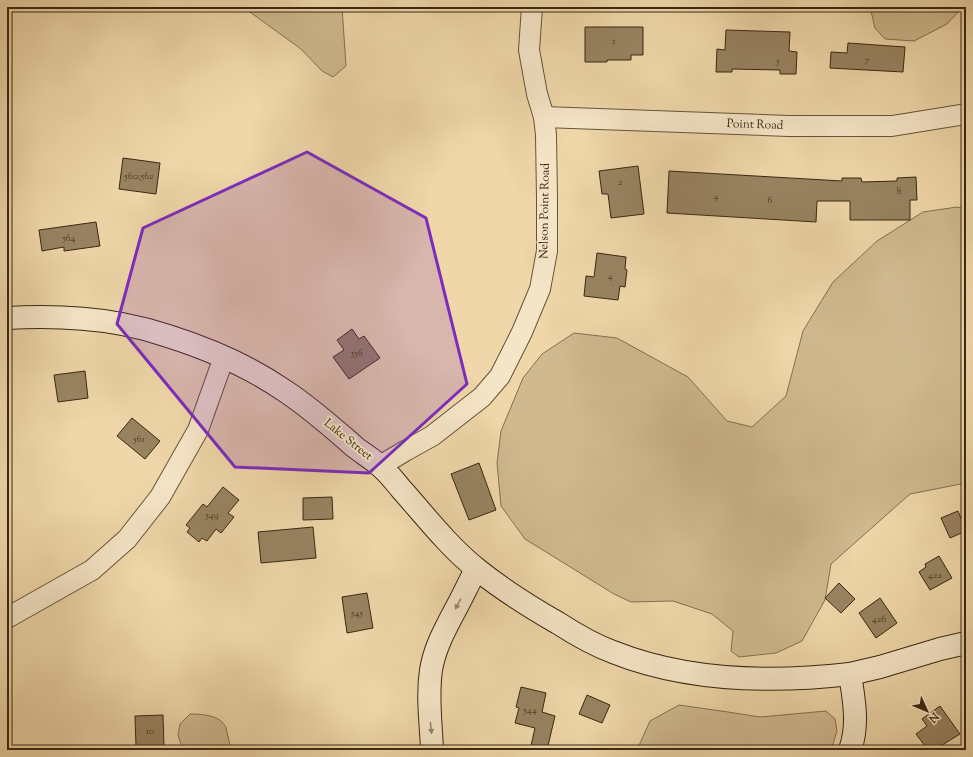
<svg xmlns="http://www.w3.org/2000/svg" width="973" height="757" font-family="'Sorts Mill Goudy',serif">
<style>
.green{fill:#d0b98f;stroke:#847050}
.building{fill:#988361;stroke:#392812}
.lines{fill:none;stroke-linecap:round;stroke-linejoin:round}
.minor-casing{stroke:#665438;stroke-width:22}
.secondary-casing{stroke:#392812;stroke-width:24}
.minor{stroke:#f5e5c7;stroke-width:20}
.secondary{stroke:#f5e5c7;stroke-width:22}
.oneway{fill:#97866c}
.marked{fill:#7b2cbf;fill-opacity:0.2;stroke:#7b2cbf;stroke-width:3;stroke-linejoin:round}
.labels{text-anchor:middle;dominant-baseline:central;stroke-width:4;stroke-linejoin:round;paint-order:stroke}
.number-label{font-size:10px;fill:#513f26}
.street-label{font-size:12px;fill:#392812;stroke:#f5e5c7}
</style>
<rect width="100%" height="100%" fill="#efd7a9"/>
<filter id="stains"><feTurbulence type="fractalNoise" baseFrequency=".005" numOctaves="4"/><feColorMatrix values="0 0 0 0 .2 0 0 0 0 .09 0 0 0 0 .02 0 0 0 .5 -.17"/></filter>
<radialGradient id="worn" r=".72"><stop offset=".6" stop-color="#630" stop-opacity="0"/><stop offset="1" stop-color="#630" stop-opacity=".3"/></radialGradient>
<g class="green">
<polygon points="243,7 342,7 346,66 333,77 322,71 301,49"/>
<polygon points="870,7 963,7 947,24 914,41 885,39 875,28"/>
<polygon points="957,207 966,209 966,483 910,494 831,564 825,600 802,641 776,653 739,657 731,651 733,631 712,614 673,601 631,602 614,594 525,539 501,506 497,463 501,431 523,378 542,354 574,333 617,338 688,377 727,421 752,427 786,396 803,331 833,282 877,241 923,212"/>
<polygon points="679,705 728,712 760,717 826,711 835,719 837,731 831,750 637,750 650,721"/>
<path d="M190,714C202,714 221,715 226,728C228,735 229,743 231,750H183L178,735L180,724Z"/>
</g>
<g class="building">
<polygon points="585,27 643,27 643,55 631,55 631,60 607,60 607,62 585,62"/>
<polygon points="726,30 790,32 789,51 797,52 796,74 780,74 780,70 732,69 732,72 716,72 717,49 725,50"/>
<polygon points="848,43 905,47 903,72 830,68 831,52 847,53"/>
<polygon points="123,158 160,163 156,194 119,189"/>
<polygon points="638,166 644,214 611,218 608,194 602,194 599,171"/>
<polygon points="669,171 842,181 842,178 861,178 862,182 897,181 897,178 916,177 917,200 910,200 910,220 850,220 850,201 817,201 816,222 667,213"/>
<polygon points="96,222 100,246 64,251 64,247 42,251 39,230"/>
<polygon points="597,253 626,257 625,269 627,270 625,287 620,286 618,300 584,296 586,276 594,277"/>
<polygon points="352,329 359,339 364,336 380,358 349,379 333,357 344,350 337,340"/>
<polygon points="85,371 88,398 58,402 54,375"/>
<polygon points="132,418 160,441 145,459 117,436"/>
<polygon points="479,463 496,510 469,520 451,474"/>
<polygon points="223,487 239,500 228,513 234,517 221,533 216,529 207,541 202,538 199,542 187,532 190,528 186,525 203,504 207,507"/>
<polygon points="332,497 333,519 303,520 303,498"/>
<polygon points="958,511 966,531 950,538 941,518"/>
<polygon points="313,527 316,558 261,563 258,532"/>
<polygon points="939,556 952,578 930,590 919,572 926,567 925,564"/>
<polygon points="839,583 855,599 841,613 825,598"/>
<polygon points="367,593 373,628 347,633 342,597"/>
<polygon points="880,598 897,623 876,638 859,613"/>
<polygon points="521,687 546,693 542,712 555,716 547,750 530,750 535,728 515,723 519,708 516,707"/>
<polygon points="587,695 610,705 602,723 579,714"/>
<polygon points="940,706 960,734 934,750 928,750 916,734 927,726 922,719"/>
<polygon points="163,715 164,748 149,749 149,746 136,747 135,716"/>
</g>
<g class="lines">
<defs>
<g id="minor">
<polyline points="544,117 789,126 892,126 966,114"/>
<polyline points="380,466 405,451 432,436 482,397 500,376 522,332 540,289 547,251 547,198 546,135 544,117 537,94 529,50 532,7"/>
<polyline points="7,618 92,570 127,539 160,497 198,430 224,357"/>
</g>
<g id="secondary">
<path d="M7,318C45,316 84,317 122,324C138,327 153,331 168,336C209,349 249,366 285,391C311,408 333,428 356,448C364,454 372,459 379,465C388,472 395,482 402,490C426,517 449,547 478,570C503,590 530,607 558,623C575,634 594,645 613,652C686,681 772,683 850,674"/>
<path d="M432,750C431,723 427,697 431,670C435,645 449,622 461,599C466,589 471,579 476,569"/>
<path d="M850,750C859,725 854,700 850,674L880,667L940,649L966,643"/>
</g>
</defs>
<use href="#minor" class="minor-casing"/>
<use href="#secondary" class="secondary-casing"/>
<use href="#minor" class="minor"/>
<use href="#secondary" class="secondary"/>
</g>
<defs><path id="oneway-solid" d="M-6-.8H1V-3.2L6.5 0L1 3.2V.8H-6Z"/></defs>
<g class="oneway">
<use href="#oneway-solid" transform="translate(458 604) rotate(118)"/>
<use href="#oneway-solid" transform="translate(431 728) rotate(84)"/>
</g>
<path class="marked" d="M307,152L426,218L467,384L369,473L235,467L117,324L143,228Z"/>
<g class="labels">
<g class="number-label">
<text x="614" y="41">1</text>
<text x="867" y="60">7</text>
<text x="778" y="61">5</text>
<text x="139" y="176">560;562</text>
<text x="620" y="182">2</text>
<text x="899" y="191">8</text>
<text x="716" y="196">4</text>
<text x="770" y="200">6</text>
<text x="69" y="238">564</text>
<text x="610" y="276">4</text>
<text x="357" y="353">556</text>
<text x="139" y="439">561</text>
<text x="212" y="515">549</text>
<text x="935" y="575">422</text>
<text x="357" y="613">545</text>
<text x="879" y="619">426</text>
<text x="530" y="710">544</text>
<text x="150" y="731">10</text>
</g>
<g class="street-label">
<text transform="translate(755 125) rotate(2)">Point Road</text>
<text transform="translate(545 211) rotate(-89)">Nelson Point Road</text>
<text transform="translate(348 440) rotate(39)">Lake Street</text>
</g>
</g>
<rect width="973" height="757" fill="none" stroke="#efd7a9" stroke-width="24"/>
<rect x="8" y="8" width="957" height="741" fill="none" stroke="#392812" stroke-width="2"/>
<rect x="12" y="12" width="949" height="733" fill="none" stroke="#392812"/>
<g transform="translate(927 711) rotate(134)" stroke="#f5e5c7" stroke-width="3" paint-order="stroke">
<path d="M0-3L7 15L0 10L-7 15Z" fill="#392812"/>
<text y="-6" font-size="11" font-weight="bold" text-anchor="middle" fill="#392812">N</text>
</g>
<rect width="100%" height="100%" filter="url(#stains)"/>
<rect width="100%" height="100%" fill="url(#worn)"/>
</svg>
